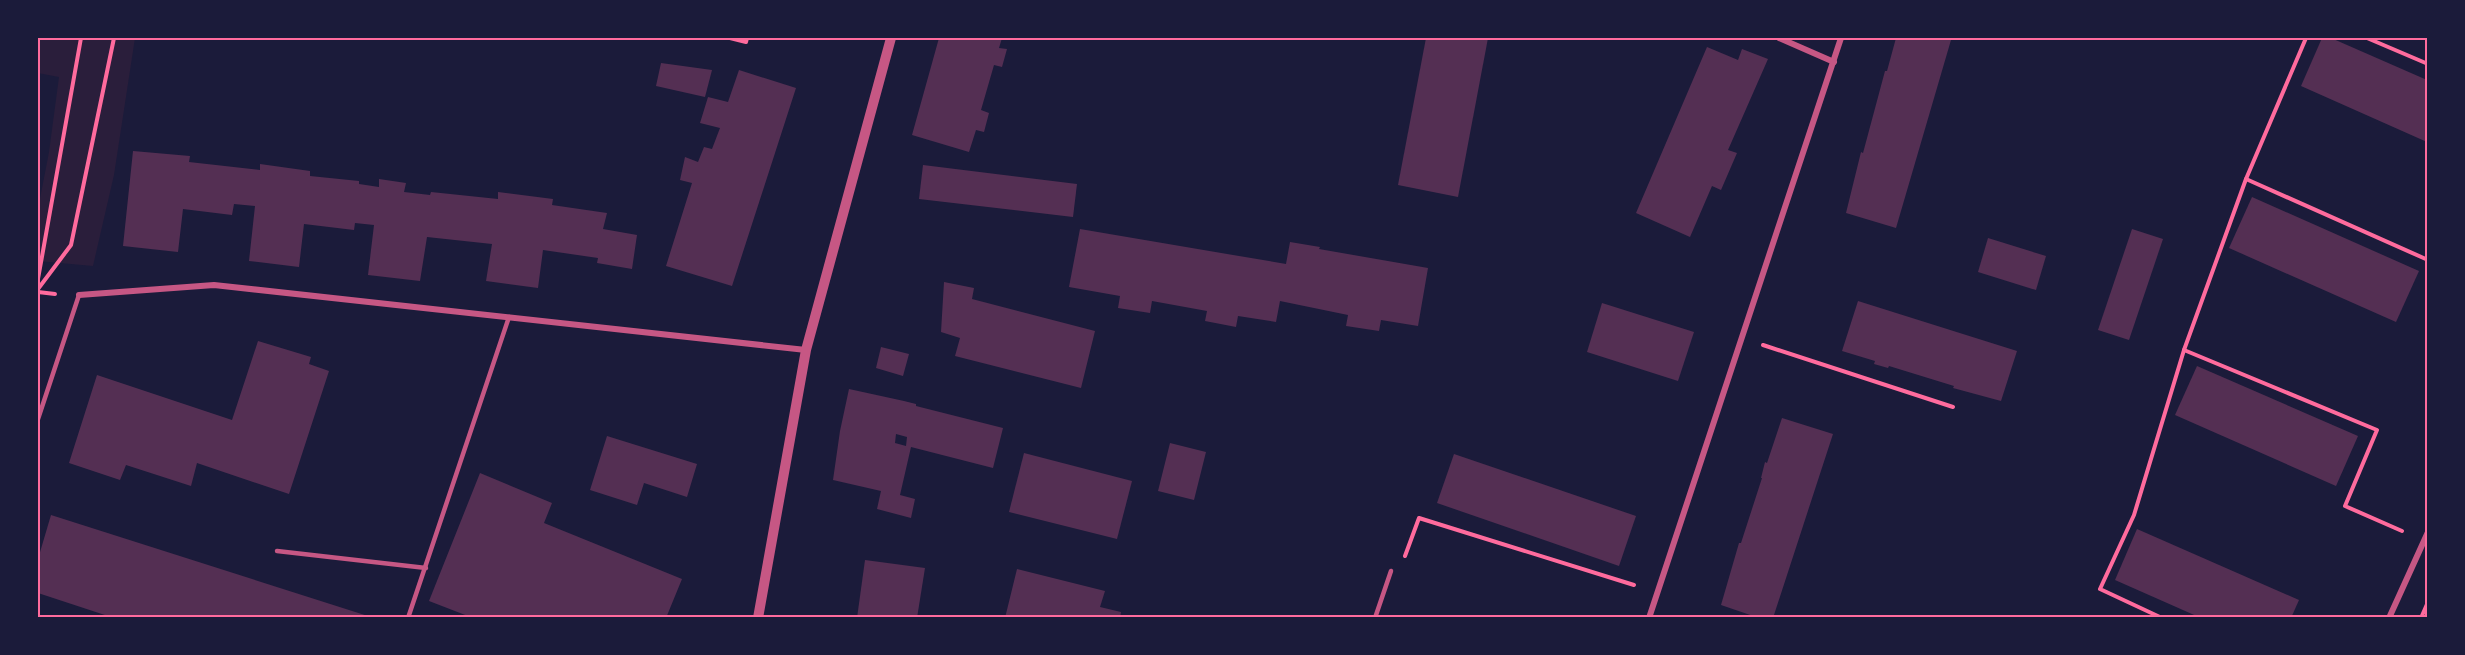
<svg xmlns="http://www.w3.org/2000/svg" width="2465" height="655" font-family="Georgia,serif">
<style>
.green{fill:#2a1e3b}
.building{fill:#542f53;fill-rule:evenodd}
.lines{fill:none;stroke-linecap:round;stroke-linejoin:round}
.path{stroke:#ff6b9d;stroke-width:4}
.service{stroke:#c65784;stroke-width:4.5}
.minor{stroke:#c65784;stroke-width:6}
.tertiary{stroke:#c65784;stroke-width:10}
.neatline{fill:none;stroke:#ff6b9d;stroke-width:2}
</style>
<rect width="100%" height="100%" fill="#1b1b3a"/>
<polygon class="green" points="38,38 135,38 114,175 93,266 38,261 38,209 49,152 59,77 38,73"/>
<g class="building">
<polygon points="939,38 1002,38 999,48 1007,49 1002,67 994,65 981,110 989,113 984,132 976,130 969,152 912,135"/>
<polygon points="1426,38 1488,38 1458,197 1398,185"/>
<polygon points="1896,38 1943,38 1951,40 1896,228 1846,213 1861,152 1863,153 1885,71 1887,71"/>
<polygon points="2322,38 2331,38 2427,80 2427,142 2301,86"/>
<polygon points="1707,47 1738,60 1742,49 1768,59 1728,150 1737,153 1721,190 1712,186 1690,237 1636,213"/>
<polygon points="661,63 712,70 705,97 656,86"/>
<polygon points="739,70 796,88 732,286 666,266 692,183 680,180 685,157 698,162 704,147 712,149 720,128 700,123 708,97 728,102"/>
<polygon points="133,151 190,156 189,162 260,170 260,164 310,171 310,176 359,181 359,184 379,187 379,179 406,183 404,192 430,195 431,192 498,199 498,192 553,199 552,205 607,213 603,229 637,235 632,269 597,263 598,258 543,250 538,288 486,281 492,244 427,237 420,281 368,275 374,225 355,223 354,230 304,224 299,267 249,261 255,206 234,204 232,215 183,209 178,252 123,246"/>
<polygon points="923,165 1077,184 1073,217 919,199"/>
<polygon points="2252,197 2419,271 2396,322 2229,248"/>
<polygon points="1080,229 1286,264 1290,242 1320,247 1319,249 1428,268 1418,326 1381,320 1379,331 1346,326 1348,315 1280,301 1276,322 1238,316 1236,327 1205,321 1207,311 1152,301 1150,313 1118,308 1120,296 1069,287"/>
<polygon points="2132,229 2163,239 2129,340 2098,330"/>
<polygon points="1988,238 2046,256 2036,290 1978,272"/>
<polygon points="944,282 974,288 972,299 1095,331 1081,388 955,356 960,338 941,332"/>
<polygon points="1858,301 2017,351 2001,401 1953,388 1954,386 1889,366 1888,368 1874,364 1875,361 1842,351"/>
<polygon points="1602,303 1694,332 1678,381 1587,352"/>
<polygon points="258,341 311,357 309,364 329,371 289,494 197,463 191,486 126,465 120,480 69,463 97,375 232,420"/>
<polygon points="881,347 909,354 903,376 876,368"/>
<polygon points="2197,366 2358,436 2336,486 2175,415"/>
<path d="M849,389L904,401L916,404V406L1003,428L993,468L911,447L900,495L915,499L911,518L877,509L881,491L833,480L840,431ZM896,434L907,437L906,446L895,443Z"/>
<polygon points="1782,418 1833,434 1773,618 1759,618 1721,605 1739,543 1741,543 1762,478 1761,478 1765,462 1767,463"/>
<polygon points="607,436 697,464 687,497 644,483 637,505 590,490"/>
<polygon points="1170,443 1206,452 1194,500 1158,491"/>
<polygon points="1024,453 1132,481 1117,539 1009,512"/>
<polygon points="1454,454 1636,516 1619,566 1437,503"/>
<polygon points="480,473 552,503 544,523 682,579 666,618 473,618 429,601"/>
<polygon points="51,515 371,617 371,618 114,618 38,593 38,559"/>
<polygon points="2137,529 2299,600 2291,618 2201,618 2115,580"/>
<polygon points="865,560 925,568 917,618 857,618"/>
<polygon points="1017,569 1105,591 1100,607 1121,612 1120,618 1005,618"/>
</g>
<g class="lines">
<g class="path">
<polyline points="730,38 746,42 747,38"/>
<polyline points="2367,38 2428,64"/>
<polyline points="2246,179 2428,260"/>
<polyline points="38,279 81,38"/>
<polyline points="38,289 71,245 114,38"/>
<polyline points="38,292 55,294"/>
<polyline points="1763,345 1953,407"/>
<polyline points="2184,350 2377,430 2345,506 2402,531"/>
<polyline points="1405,556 1419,518 1634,585"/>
<polyline points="2162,618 2100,589 2134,515 2184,350 2246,179 2306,38"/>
<polyline points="2421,618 2428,602"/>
</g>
<g class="service">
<polyline points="38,419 79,295"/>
<polyline points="277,551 426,568"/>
<polyline points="408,618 509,317"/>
<polyline points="1375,618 1391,571"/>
</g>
<g class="minor">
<polyline points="1779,38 1834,62"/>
<polyline points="79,295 214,285 806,350"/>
<polyline points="1649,618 1841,38"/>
<polyline points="2389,618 2428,532"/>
</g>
<polyline class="tertiary" points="758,618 806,350 891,38"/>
</g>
<rect width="2465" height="655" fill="none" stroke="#1b1b3a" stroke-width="78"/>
<rect x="39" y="39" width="2387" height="577" class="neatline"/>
</svg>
